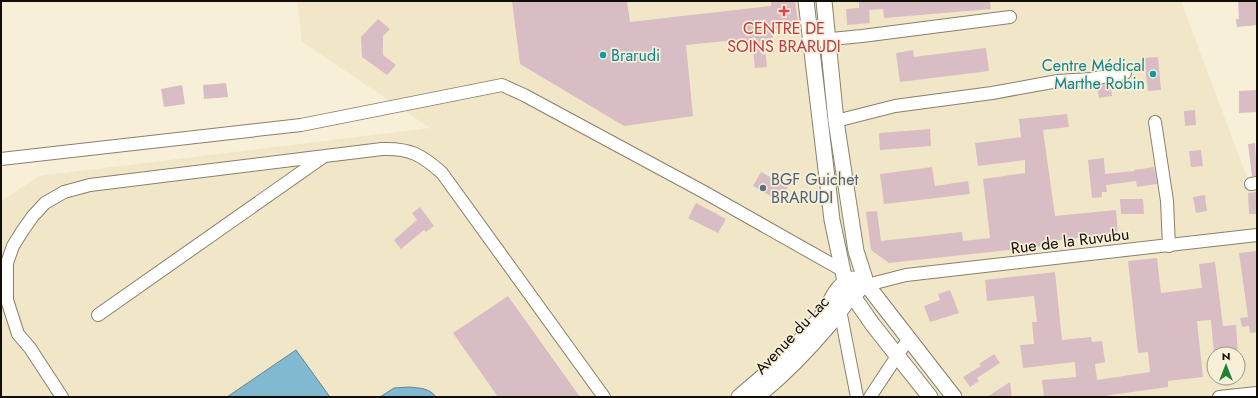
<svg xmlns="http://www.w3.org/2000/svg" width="1258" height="398" font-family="Jost,sans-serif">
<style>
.built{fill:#f1e7c8;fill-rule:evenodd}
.water{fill:#80b9d0;stroke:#5f8694}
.building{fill:#d8bdc4}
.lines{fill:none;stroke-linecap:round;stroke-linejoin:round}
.minor-casing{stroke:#87806b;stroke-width:14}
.major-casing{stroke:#87806b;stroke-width:17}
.minor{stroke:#fff;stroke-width:12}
.major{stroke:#fff;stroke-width:15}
.health-dot{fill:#e0444e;stroke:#f7efd8;stroke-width:1.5}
.culture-dot{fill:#0f9aa8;stroke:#f7efd8;stroke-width:1.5}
.service-dot{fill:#5c6f8a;stroke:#f7efd8;stroke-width:1.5}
.labels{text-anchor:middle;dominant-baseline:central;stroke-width:3.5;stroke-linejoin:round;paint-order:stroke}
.health-label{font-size:16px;fill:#be3a42;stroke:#f7efd8}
.culture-label{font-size:16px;fill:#0d838f;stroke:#f7efd8;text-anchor:start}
.service-label{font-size:16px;fill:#4e5e75;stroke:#f7efd8;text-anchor:start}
.street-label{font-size:16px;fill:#110e07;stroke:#f7efd8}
</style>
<rect width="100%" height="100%" fill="#f7efd8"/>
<path class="built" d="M297,1H1181L1248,180H1257V397H436L433,392L422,388L409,387L394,388L380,397H330L296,350L227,397H1V201L39,176L430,128L302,42ZM1214,354H1238V378H1214Z"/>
<g class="water">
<polygon points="296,350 330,397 227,397"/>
<path d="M409,387C419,388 430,388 436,397H380L394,388Z"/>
</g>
<g class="building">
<polygon points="512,1 627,1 630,22 771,6 771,1 795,1 798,22 781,24 781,28 772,29 773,38 764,39 767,67 755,68 752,40 746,41 745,39 686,45 693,116 624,126 520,64"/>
<polygon points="859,1 990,1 991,9 884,18 883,9 869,10 870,23 847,25 846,9 859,8"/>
<polygon points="1238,1 1257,1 1257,25 1237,27 1236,19 1239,19"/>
<polygon points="378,19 390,29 383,36 383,55 396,65 387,75 362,57 361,37"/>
<polygon points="986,48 989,71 900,82 896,53 913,50 914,57"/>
<polygon points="1158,57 1161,90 1148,91 1144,58"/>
<polygon points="226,83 228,97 204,99 203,85"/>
<polygon points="1110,83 1112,96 1099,98 1097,86"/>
<polygon points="182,85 185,104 164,107 161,89"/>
<polygon points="1257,90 1257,112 1239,113 1239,91"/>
<polygon points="1195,110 1196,125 1185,126 1184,111"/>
<polygon points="1067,114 1069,127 1043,130 1055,216 1116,210 1118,234 1058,240 1059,244 1037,247 889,263 871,250 866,212 877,211 881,241 962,232 963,241 990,238 983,179 1025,173 1025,160 978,166 975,143 1021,137 1019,119"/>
<polygon points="930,129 931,146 880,150 879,133"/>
<polygon points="1255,143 1257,176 1252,176 1248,144"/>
<polygon points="1201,150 1203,166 1191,167 1189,151"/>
<polygon points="1104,158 1105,174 1134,171 1134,170 1154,167 1157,184 1137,187 1136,181 1106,185 1107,192 1102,192 1102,197 1092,198 1088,160"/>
<polygon points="932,167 935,186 968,181 970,194 884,204 880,174"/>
<polygon points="761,172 788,187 780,201 753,186"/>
<polygon points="1257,192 1257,214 1249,214 1248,193"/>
<polygon points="1205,195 1207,211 1196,213 1193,197"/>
<polygon points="1120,199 1143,199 1144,214 1121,214"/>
<polygon points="696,203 726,219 718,233 688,218"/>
<polygon points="420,207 434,226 426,232 424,230 401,249 394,240 417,220 412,213"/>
<polygon points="1257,251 1257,332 1250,333 1249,326 1242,327 1240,318 1248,317 1239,253"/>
<polygon points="1157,258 1161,293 1202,288 1199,264 1215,262 1223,326 1236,325 1238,354 1214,354 1211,320 1197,321 1203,377 1168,381 1168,387 1097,397 1044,397 1042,380 1076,377 1075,362 1023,368 1020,345 1034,344 1032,322 1037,322 1034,296 987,301 985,280 1055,272 1062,340 1091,337 1092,342 1102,341 1105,362 1095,364 1097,380 1150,372 1148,352 1138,353 1128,261"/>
<polygon points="950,290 959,313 930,322 924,306 940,300 938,294"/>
<polygon points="508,296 580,397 498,397 453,333"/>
<polygon points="994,354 1000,363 977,378 979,381 970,387 963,377 981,366 979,364"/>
<polygon points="1010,382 1012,397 987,397"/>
</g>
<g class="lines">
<defs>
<g id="minor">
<polyline points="811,41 862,36 1010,17"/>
<polyline points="836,121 895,106 992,93 1058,81 1091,79 1125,73"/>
<polyline points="1155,122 1167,201 1169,246"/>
<polyline points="1,159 301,125 502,85 524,95 704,192 842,270"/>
<polyline points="1251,184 1257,183"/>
<polyline points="867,285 906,275 1257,235"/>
<polyline points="840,310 857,397"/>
<polyline points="98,315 323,157"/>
<path d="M62,397L30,348L18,334L7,300V263L13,246L23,230L33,216L45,203L64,192L90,185L382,149C410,148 422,155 442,173L604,397"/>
<polyline points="870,397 909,338"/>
<polyline points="1219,397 1257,393"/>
</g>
<g id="major">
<polyline points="806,1 832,220 845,281 852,295 873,325 930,397"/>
<polyline points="824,1 836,121 856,251 867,285 954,397"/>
<path d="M739,397C768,373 797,347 821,317C832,303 834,285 853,279"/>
<path d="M756,397C783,376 807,351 829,325C840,313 846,299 859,290"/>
</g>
</defs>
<use href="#minor" class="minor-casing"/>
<use href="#major" class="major-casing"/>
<use href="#minor" class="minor"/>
<use href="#major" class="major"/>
</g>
<path class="health-dot" d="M782 5h4v4h4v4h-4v4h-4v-4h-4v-4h4z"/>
<g class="culture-dot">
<circle cx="603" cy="55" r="4"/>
<circle cx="1153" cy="74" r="4"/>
</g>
<circle class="service-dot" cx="763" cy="188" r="4"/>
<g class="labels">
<g class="health-label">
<text x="784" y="28">CENTRE DE<tspan x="784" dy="18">SOINS BRARUDI</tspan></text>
</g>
<g class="culture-label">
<text x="611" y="55">Brarudi</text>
<text x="1145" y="65" text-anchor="end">Centre Médical<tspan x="1145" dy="18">Marthe Robin</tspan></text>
</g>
<g class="service-label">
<text x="771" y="179">BGF Guichet<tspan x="771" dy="18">BRARUDI</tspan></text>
</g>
<g class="street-label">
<text transform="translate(1070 241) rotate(-7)">Rue de la Ruvubu</text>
<text transform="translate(792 335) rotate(-47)">Avenue du Lac</text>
</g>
</g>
<rect width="1258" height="398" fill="none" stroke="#110e07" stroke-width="4"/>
<g transform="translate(1226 366)"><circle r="19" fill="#f7efd8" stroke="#9b9584"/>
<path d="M0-3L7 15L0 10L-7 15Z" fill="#218234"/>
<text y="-6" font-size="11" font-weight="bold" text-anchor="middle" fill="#110e07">N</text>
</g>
</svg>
